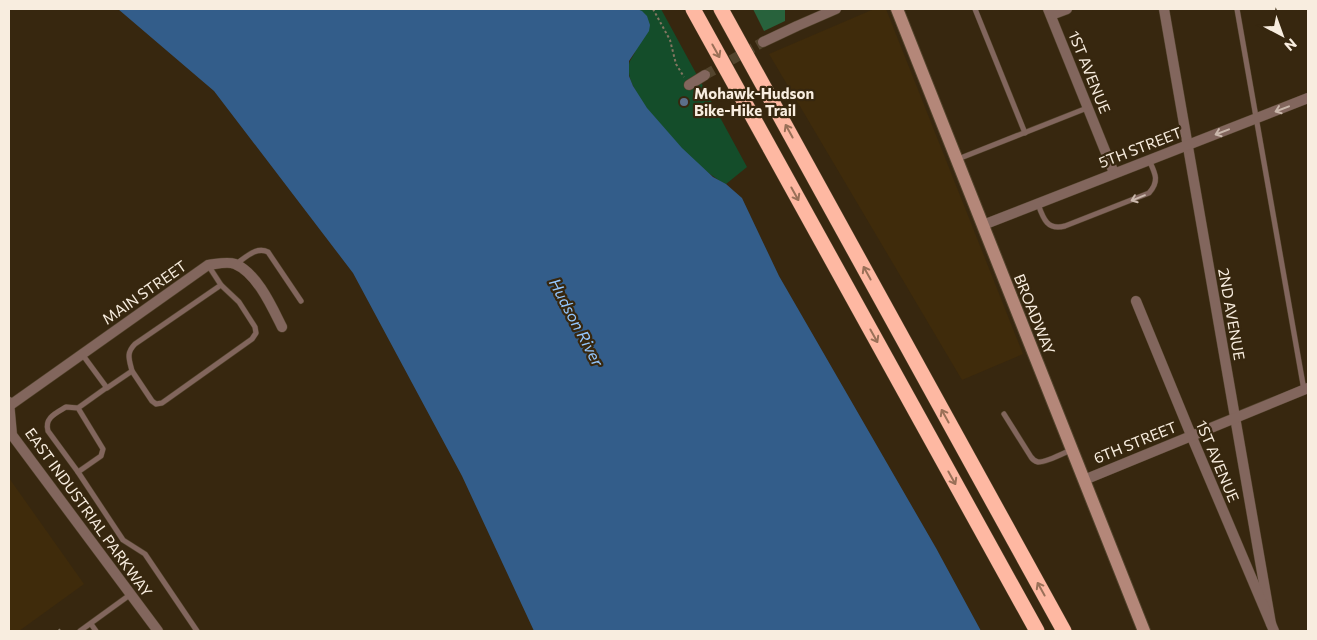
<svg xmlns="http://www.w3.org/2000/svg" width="1317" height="640" font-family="Commissioner,sans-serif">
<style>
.built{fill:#3f2b0b}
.green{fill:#144d2a}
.forest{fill:#28623c}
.water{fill:#335d8a}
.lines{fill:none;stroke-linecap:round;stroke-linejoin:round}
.street-tunnel{stroke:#54452e;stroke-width:10;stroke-dasharray:10 5;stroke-linecap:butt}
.lane-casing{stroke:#52432c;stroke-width:6}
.street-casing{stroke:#52432c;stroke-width:11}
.secondary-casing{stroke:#52432c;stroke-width:14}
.highway-casing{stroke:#52432c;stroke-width:16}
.path{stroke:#847662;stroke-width:2;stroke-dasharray:2.5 2.5;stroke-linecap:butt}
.lane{stroke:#82665d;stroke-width:5}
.street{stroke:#82665d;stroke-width:10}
.secondary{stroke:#b48779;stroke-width:12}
.highway{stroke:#feb8a2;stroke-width:15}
.oneway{stroke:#9a7058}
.oneway2{stroke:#c9b7ab}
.service-dot{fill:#5c6f8a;stroke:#37270f;stroke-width:2}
.labels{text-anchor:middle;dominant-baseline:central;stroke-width:4.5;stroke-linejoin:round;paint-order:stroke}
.street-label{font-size:15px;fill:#f8eddf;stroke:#37270f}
.poi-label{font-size:15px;font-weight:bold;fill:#f8eddf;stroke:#37270f;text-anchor:start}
.water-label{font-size:16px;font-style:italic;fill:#94c6fd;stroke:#37270f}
</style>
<rect width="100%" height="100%" fill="#37270f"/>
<g class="built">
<polygon points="874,9 886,9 1023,354 962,380 769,54"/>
<polygon points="9,478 84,584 19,631 9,631"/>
</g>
<path class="green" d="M637,9H661L747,167L726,184C721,182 717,179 713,176C691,161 631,99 629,73C627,59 634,59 636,48C637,36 637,23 638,10Z"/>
<polygon class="forest" points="753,9 785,9 785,21 764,31"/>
<polygon class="water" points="118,9 637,9 642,11 647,16 650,25 649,31 629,61 629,76 633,86 647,108 682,148 713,177 726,184 742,198 779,276 936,548 981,631 534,631 462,476 353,273 214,91"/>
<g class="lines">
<polyline class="street-tunnel" points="705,75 763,42"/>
<defs>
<g id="lane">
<polyline points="975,9 1025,133"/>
<polyline points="1237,9 1304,390"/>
<polyline points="958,159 1087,108"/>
<path d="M1038,204C1043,218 1047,231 1065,226L1149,193C1160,181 1155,173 1149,160"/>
<path d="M236,264C245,258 256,246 268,252L301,301"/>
<path d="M82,354L107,388L132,371C129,359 126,353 135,344L221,285L208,265"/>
<polyline points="132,371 152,401 156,404 162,403 252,339 256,333 255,327 239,302 221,285"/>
<path d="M78,408L66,407C56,413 44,418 48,431L78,472L101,456L103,449L78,408L106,388"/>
<path d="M1004,414L1031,457C1033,460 1034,461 1038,462C1045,463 1064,453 1071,450"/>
<polyline points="78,472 123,540 145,554 197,631"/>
<polyline points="91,624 96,631"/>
<polyline points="80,631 131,594"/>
</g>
<g id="street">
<polyline points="1048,9 1114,173"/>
<polyline points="1164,9 1271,624"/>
<polyline points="1051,15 1067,9"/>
<polyline points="763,42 797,26 836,9"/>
<polyline points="689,85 705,75"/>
<polyline points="983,225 1308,98"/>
<polyline points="1136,301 1191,435 1274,631"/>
<polyline points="9,402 12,435 158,631"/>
<path d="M9,406L208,265C217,264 227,261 235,264C257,273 272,307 282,327"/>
<polyline points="1084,480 1308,388"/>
</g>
<polyline id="secondary" points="897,9 1144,631"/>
<g id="highway">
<polyline points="693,9 1037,631"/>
<polyline points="721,9 1064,631"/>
</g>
</defs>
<use href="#lane" class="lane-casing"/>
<use href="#street" class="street-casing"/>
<use href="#secondary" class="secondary-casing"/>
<use href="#highway" class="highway-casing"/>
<g class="path">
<polyline points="653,9 670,40 676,64 684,77"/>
<polyline points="59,629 60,631"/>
</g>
<use href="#lane" class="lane"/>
<use href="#street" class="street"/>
<use href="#secondary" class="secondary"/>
<use href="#highway" class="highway"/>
</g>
<defs><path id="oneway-shaft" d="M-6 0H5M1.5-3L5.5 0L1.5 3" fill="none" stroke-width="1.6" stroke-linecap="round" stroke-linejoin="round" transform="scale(1.25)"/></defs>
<g class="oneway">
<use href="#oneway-shaft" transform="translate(716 51) rotate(61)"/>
<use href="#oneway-shaft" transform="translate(789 131) rotate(-119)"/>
<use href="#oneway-shaft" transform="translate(795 194) rotate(61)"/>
<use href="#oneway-shaft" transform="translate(867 273) rotate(-119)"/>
<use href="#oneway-shaft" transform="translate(874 336) rotate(61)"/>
<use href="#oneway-shaft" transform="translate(945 416) rotate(-119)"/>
<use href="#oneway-shaft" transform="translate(952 478) rotate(61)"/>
<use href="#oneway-shaft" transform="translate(1041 589) rotate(-119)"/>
</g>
<g class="oneway2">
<use href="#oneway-shaft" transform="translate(1282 109) rotate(159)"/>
<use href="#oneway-shaft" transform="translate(1222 132) rotate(159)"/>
<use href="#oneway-shaft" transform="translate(1138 198) rotate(158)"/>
</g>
<circle class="service-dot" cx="684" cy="102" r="5"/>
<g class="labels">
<g class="street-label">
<text transform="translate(1090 72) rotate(68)">1ST AVENUE</text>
<text transform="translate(1140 147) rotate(-21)">5TH STREET</text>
<text transform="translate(144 292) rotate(-35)">MAIN STREET</text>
<text transform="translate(1035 314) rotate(68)">BROADWAY</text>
<text transform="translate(1232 314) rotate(80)">2ND AVENUE</text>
<text transform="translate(1135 442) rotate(-22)">6TH STREET</text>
<text transform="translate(1218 461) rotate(67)">1ST AVENUE</text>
<text transform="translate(89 512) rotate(54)">EAST INDUSTRIAL PARKWAY</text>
</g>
<g class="poi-label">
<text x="694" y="93">Mohawk-Hudson<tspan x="694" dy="17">Bike-Hike Trail</tspan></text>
</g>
<g class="water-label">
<text transform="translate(577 322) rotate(62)">Hudson River</text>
</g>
</g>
<rect width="1317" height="640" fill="none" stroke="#f8eddf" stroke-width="20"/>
<g transform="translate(1282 35) rotate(139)" stroke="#37270f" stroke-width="4" paint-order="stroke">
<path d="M0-4L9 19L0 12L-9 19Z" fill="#f8eddf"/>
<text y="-8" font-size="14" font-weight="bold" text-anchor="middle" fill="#f8eddf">N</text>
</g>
</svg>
